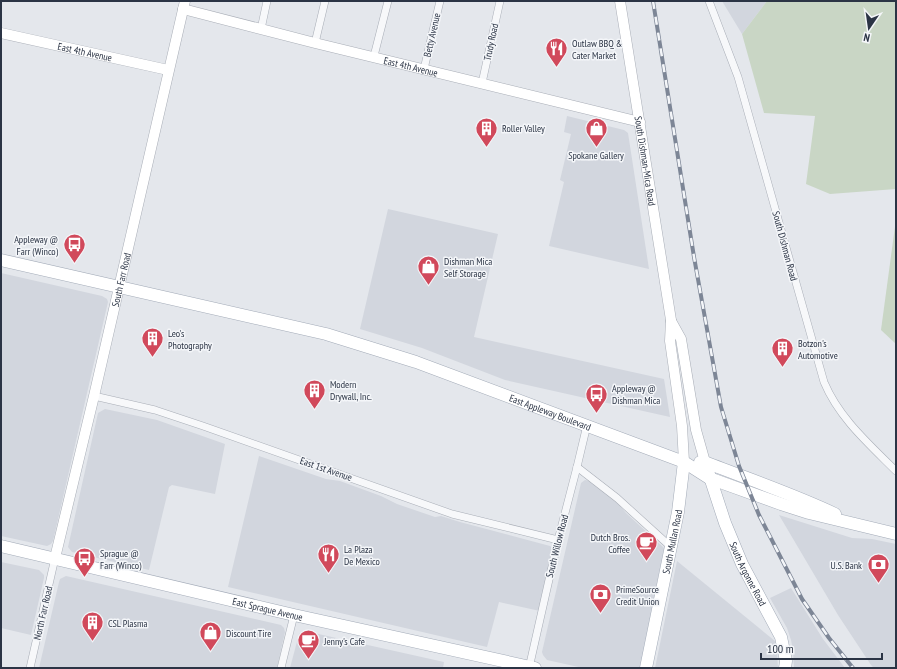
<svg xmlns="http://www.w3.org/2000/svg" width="897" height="669" font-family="'PT Sans Narrow',sans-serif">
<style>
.built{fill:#d2d6de}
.green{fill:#c9d6c5}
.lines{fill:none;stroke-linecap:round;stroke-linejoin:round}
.street-casing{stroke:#a9aeb7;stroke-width:8}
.secondary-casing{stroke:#a9aeb7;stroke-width:11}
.primary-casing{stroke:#a3abb8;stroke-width:13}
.street{stroke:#f7f8fa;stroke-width:7}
.secondary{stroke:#fff;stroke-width:10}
.primary{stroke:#fff;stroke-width:12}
.rail-casing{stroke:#7d8696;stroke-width:4}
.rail{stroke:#f4f6f9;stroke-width:2.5;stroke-dasharray:8;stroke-linecap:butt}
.labels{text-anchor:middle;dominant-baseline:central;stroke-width:3;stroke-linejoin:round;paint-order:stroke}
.street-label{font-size:10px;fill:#2b3445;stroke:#f4f6f9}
.poi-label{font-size:10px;fill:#2b3445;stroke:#f4f6f9;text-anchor:start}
</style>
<rect width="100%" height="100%" fill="#e4e7ec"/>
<g class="built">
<polygon points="722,1 767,1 742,34"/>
<polygon points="567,116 624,130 628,133 649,269 549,246 564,182 560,180 571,134 564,132"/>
<polygon points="388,209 498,234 474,337 664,379 670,417 505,380 422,348 360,329"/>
<polygon points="1,273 102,296 107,299 108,302 53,541 51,544 47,546 1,536"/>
<polygon points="105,409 157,420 225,444 215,494 172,485 169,487 149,570 72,552 68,547 98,413"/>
<polygon points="259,456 326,479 340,481 381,496 397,504 435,517 441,516 460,522 550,546 553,548 540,611 499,602 487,647 228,587"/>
<polygon points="585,480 590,481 616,501 626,513 664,548 640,668 583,668 547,660 543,655 542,652 581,483"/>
<polygon points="779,515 852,538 872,539 896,544 896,668 874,668 871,665 838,615"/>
<polygon points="677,561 775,641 777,652 778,668 655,668"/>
<polygon points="1,562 39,570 44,575 44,578 31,635 1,628"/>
<polygon points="66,576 281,625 284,628 285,632 277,668 39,668 59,582 60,579"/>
<polygon points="791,588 823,639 845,668 794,668 793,651 791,640 787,628 770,598"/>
<polygon points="305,631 444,662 443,668 290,668 299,634"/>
</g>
<g class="green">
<polygon points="767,1 896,1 896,189 830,194 806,184 815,116 764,113 742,34"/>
<polygon points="896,219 896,344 881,330"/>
</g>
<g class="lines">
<defs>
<g id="street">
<path d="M709,1L738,77L824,382C839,418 869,444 896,471"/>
<polyline points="261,29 267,1"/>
<polyline points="315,43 325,1"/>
<polyline points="374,56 388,1"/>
<polyline points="424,69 440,1"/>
<polyline points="482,83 500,1"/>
<polyline points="94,396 155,410 203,426 452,514 558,540"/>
<polyline points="577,467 617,498 671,547"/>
<polyline points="30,668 55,558"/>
<polyline points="281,668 294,615"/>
<polyline points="529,668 558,540 577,467 587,425"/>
</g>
<g id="secondary">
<path id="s1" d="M620,1L671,320L670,341L682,426L684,462"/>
<path id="s2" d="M183,9L315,43L640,122"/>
<path id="s3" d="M1,33L168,70"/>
<polyline points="671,321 681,339 696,430 705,462"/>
<path id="s4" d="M55,558L94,396L185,1"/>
</g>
<g id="primary">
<path id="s5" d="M1,260L326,334L416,362L684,462L709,478L781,504L809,513L896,534"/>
<path d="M700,462H705C748,479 793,494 835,514"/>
<path id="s6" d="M705,462L725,523L742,564L781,637L786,661L785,668"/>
<path id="s7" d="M1,546L294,615L535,668"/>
<path id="s8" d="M646,668L678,512L684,462"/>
</g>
</defs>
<use href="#street" class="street-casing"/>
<use href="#secondary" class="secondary-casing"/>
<use href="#primary" class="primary-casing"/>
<use href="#street" class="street"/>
<use href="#secondary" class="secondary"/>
<use href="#primary" class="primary"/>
<defs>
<polyline id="rail" points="653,1 694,257 721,407 739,466 759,515 802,599 829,638 853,668"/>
</defs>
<use href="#rail" class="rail-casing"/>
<use href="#rail" class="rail"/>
</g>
<defs>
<symbol id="restaurant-pin" viewBox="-11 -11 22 30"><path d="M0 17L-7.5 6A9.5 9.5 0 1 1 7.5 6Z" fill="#d1495b" stroke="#f4f6f9"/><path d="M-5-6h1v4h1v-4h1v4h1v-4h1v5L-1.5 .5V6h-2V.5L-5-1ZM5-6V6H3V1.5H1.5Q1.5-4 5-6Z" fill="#fff"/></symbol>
<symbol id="building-pin" viewBox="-11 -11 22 30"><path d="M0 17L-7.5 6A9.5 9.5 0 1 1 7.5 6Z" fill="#d1495b" stroke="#f4f6f9"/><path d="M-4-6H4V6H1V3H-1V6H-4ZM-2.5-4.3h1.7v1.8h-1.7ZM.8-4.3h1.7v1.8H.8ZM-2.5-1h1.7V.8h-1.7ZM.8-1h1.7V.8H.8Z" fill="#fff"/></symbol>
<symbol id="shop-pin" viewBox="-11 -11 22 30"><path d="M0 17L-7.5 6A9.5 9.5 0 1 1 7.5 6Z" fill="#d1495b" stroke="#f4f6f9"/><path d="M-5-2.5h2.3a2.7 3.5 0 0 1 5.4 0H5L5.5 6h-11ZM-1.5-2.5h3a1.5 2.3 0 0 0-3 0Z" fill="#fff"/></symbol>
<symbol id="bus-pin" viewBox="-11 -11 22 30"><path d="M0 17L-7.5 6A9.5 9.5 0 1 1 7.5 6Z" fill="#d1495b" stroke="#f4f6f9"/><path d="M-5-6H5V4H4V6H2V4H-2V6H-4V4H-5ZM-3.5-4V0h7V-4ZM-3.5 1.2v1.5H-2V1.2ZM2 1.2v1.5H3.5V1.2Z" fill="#fff"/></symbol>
<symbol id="cafe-pin" viewBox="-11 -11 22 30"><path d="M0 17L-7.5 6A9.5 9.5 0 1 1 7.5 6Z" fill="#d1495b" stroke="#f4f6f9"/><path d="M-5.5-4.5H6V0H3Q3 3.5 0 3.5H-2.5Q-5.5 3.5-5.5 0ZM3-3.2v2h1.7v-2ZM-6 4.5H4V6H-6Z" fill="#fff"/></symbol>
<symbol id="bank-pin" viewBox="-11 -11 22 30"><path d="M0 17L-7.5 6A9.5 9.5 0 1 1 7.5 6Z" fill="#d1495b" stroke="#f4f6f9"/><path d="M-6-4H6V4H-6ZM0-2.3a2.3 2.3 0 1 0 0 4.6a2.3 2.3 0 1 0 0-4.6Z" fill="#fff"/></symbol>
</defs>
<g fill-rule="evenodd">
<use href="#restaurant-pin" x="544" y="36" width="25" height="34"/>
<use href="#building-pin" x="474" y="116" width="25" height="34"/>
<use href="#shop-pin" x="584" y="116" width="25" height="34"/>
<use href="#bus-pin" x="62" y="232" width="25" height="34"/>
<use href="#shop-pin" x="416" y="254" width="25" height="34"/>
<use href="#building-pin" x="140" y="326" width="25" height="34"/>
<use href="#building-pin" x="770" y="336" width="25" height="34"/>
<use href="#building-pin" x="302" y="378" width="25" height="34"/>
<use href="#bus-pin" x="584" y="382" width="25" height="34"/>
<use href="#cafe-pin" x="634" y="530" width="25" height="34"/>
<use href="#restaurant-pin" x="316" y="542" width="25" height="34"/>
<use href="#bus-pin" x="72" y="546" width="25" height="34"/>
<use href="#bank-pin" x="866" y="552" width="25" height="34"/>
<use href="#bank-pin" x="588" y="582" width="25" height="34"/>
<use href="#building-pin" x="80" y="610" width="25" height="34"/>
<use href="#shop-pin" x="198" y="620" width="25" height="34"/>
<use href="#cafe-pin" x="296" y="628" width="25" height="34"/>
</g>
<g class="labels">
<g class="street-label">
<text transform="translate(432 35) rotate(-77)">Betty Avenue</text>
<text transform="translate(491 42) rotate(-78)">Trudy Road</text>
<text stroke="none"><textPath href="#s3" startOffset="86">East 4th Avenue</textPath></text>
<text stroke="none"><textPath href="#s2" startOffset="235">East 4th Avenue</textPath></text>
<text stroke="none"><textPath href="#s1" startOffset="162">South Dishman-Mica Road</textPath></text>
<text transform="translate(785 246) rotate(75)">South Dishman Road</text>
<text stroke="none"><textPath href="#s4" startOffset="286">South Farr Road</textPath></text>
<text stroke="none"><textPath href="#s5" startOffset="571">East Appleway Boulevard</textPath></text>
<text transform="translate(326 469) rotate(19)">East 1st Avenue</text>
<text stroke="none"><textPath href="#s8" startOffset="129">South Mullan Road</textPath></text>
<text transform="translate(557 546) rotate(-76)">South Willow Road</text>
<text stroke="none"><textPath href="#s6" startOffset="120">South Argonne Road</textPath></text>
<text stroke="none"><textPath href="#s7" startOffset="274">East Sprague Avenue</textPath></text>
<text transform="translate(43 613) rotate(-77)">North Farr Road</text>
</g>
<g class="poi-label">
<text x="572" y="43">Outlaw BBQ &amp;<tspan x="572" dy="12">Cater Market</tspan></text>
<text x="502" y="128">Roller Valley</text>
<text x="596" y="155" text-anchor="middle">Spokane Gallery</text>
<text x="58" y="239" text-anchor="end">Appleway @<tspan x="58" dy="12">Farr (Winco)</tspan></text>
<text x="444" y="261">Dishman Mica<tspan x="444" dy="12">Self Storage</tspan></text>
<text x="168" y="333">Leo's<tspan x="168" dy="12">Photography</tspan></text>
<text x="798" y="343">Botzon's<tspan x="798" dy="12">Automotive</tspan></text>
<text x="330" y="384">Modern<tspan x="330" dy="12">Drywall, Inc.</tspan></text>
<text x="612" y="388">Appleway @<tspan x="612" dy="12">Dishman Mica</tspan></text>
<text x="630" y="537" text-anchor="end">Dutch Bros.<tspan x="630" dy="12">Coffee</tspan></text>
<text x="344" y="549">La Plaza<tspan x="344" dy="12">De Mexico</tspan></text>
<text x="100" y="553">Sprague @<tspan x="100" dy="12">Farr (Winco)</tspan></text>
<text x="862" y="565" text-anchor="end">U.S. Bank</text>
<text x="616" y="589">PrimeSource<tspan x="616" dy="12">Credit Union</tspan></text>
<text x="108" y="623">CSL Plasma</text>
<text x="226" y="633">Discount Tire</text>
<text x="324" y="641">Jenny's Cafe</text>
</g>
</g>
<rect width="897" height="669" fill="none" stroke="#2b3445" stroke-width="4"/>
<g transform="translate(869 28) rotate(193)" stroke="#f4f6f9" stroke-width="3" paint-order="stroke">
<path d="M0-3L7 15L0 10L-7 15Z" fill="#2b3445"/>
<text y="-6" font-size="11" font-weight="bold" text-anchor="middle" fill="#2b3445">N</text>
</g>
<path d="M761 653v6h121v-6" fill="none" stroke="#2b3445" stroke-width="2"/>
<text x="767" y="653" font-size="12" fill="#2b3445" stroke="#f4f6f9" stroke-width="3" paint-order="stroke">100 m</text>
</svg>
